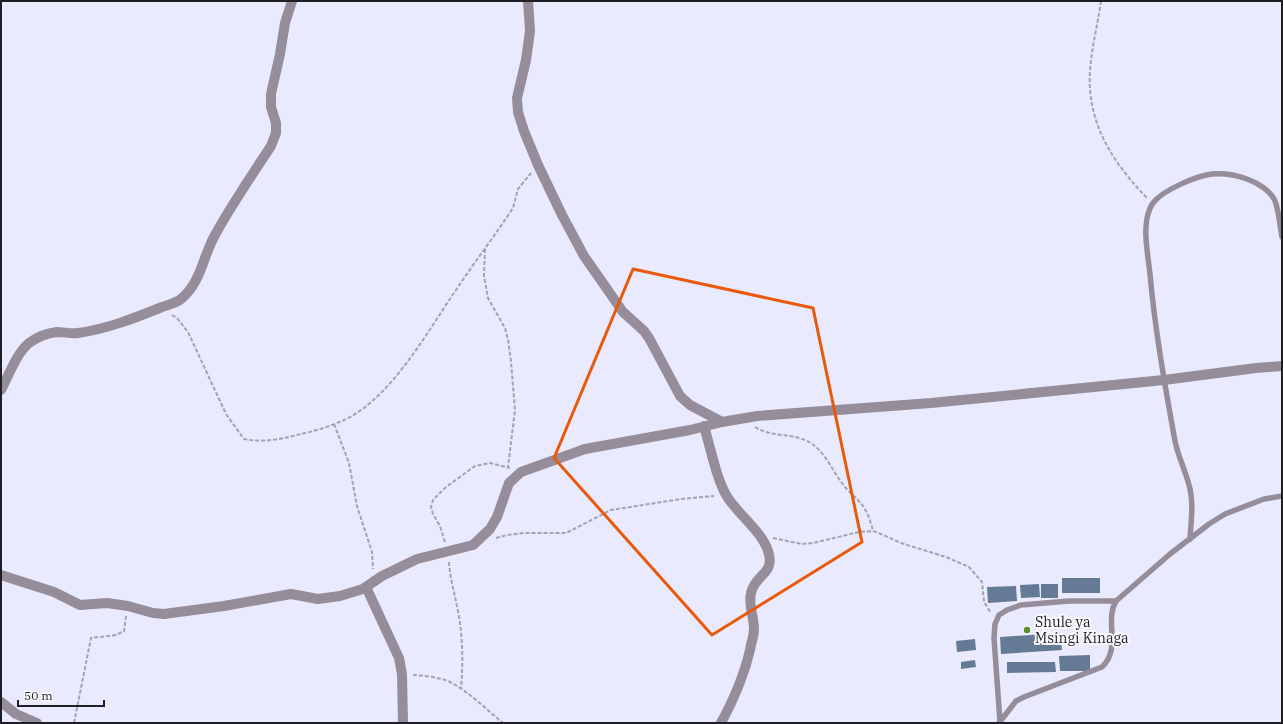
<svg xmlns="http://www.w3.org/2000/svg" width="1283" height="724" font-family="'IBM Plex Serif',serif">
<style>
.building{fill:#657a95}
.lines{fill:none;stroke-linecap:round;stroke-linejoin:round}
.path{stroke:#a2a2b1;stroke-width:2;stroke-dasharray:4 2;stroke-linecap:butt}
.lane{stroke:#968d9a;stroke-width:5.5}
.street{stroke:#968d9a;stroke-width:10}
.marked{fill:none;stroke:#e8590c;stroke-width:3;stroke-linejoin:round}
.poi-dot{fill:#5d8e25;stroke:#f9f9fd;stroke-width:1.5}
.labels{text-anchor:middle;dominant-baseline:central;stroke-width:4;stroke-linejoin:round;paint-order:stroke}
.poi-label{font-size:14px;fill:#1e1e25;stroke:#f9f9fd;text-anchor:start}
</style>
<rect width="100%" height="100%" fill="#eaeafe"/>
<g class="building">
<rect x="1062" y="578" width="38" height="15"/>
<polygon points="1039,584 1040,597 1021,598 1020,585"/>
<rect x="1041" y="584" width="17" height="14"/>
<polygon points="1016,586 1017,601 988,603 987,587"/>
<polygon points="1060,633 1062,650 1001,654 1000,637"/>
<polygon points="975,639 976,650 957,652 956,641"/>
<polygon points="1090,655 1090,671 1060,671 1059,656"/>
<polygon points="975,660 976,667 961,669 961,662"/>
<polygon points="1007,662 1055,662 1056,672 1007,673"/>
</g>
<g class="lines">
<g class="path">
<path d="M1101,1C1097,30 1088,60 1090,89C1093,133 1118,168 1147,198"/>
<polyline points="485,249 484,276 488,298 505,328 508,340 511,361 515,410 508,467"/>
<path d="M172,315L177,318L188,332L226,414L244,439C264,443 282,439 301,434C315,431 331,426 344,420C390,399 426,334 454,293C473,264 494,237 513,208L518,189L531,173"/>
<polyline points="334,424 349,463 357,506 372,552 373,569"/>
<path d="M755,427C770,437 788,433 805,440C823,447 831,469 842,483C848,492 857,498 863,506C868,513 871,523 873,531"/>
<polyline points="496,538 507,535 523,533 566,533 611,510 681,499 714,496"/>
<polyline points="773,538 802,544 813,543 859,532 873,531 881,534 901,543 946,557 969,567 982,582 984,602 991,613"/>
<polyline points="445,542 440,526 433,514 431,507 433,500 446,487 475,466 490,463 510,468"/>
<path d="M449,562C450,580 456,598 459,617C463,641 463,665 461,689"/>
<path d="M413,675C425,676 439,677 450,682C469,692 486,709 503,723"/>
<polyline points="74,723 91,638 116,635 124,631 126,616"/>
</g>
<g class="lane">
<path d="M1190,539C1191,521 1194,502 1189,485C1185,470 1178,456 1175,441C1165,386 1155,330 1150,274C1148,255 1143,232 1148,214C1149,211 1151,205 1153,203C1163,190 1196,176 1212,174C1224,173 1236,175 1247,179C1258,183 1271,191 1275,201C1279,211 1280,227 1282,237"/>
<polyline points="1000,722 994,638 995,624 999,615 1007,610 1021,605 1069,601 1116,601"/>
<path d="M999,723L1016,701L1024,697L1102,667C1122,648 1104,621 1116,601L1170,554L1209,524L1225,514L1264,499L1282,496"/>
</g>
<g class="street">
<polyline points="528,1 530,31 526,60 517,98 518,112 524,131 538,165 562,215 584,256 623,312 644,331 649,338 680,396 690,405 722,422"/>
<path d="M1,390C9,375 16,354 29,343C37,337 48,333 57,332C64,332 71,334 78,333C107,329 135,318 162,307C168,305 176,303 181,299C201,283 203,256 215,235C232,204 252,175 271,146L276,133V123L271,107V94L280,54L285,23L292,1"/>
<path d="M704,426C710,446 717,482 728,498C739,515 762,532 768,551C776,574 755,574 751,593C748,604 754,617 754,629C754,636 751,643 750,650C744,676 734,699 721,723"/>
<polyline points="1,575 54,592 80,605 107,603 128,606 153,613 164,614 224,606 291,594 318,599 340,596 363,589 382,576 417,559 473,545 490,529 497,517 509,483 521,472 585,449 690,430 722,422 757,416 931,403 1164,380 1256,368 1282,366"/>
<polyline points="366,587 399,658 402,674 403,723"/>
<polyline points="1,702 16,714 37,723"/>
</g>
</g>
<path class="marked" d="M633,269L813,308L862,542L712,635L554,458Z"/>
<circle class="poi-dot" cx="1027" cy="630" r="4"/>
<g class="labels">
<g class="poi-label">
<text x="1035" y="622">Shule ya<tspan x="1035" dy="16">Msingi Kinaga</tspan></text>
</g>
</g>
<rect width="1283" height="724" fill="none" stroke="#1e1e25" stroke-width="4"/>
<path d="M18 700v6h86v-6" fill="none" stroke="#1e1e25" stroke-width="2"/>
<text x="24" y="700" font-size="12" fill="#1e1e25" stroke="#f9f9fd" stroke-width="3" paint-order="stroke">50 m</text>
</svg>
